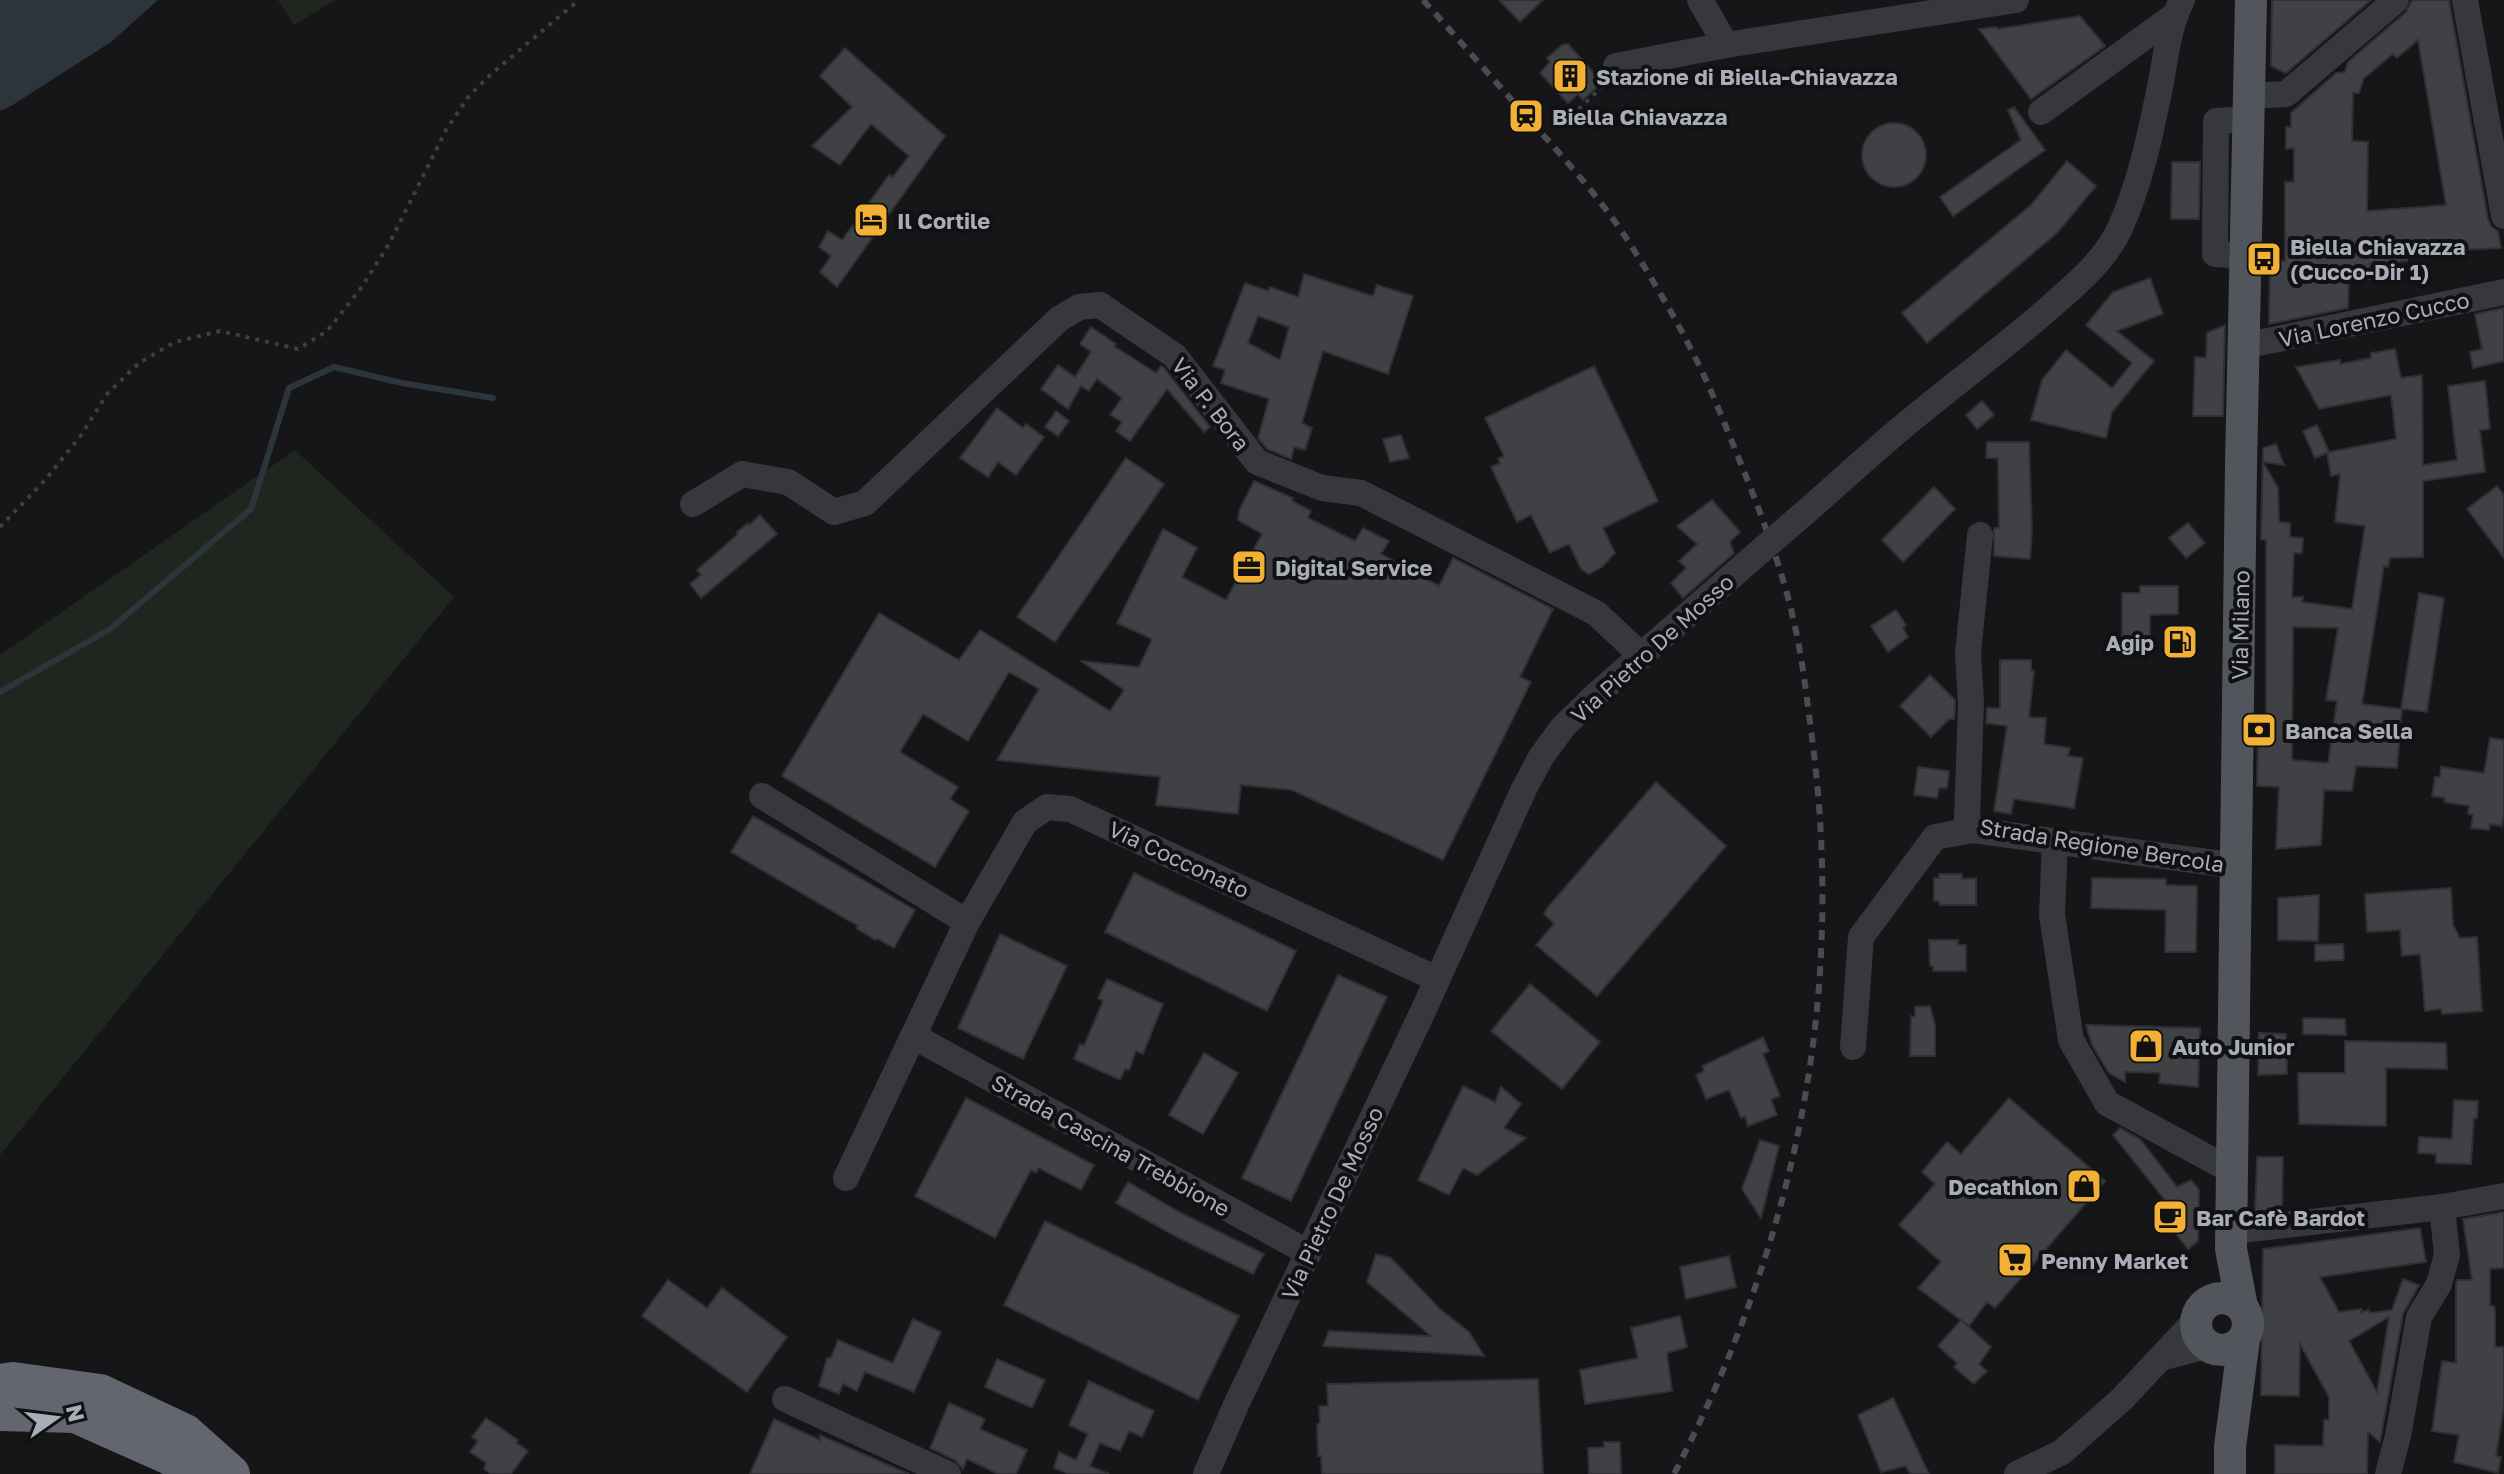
<svg xmlns="http://www.w3.org/2000/svg" width="2504" height="1474" font-family="'Golos Text',sans-serif">
<style>
.green{fill:#1e261f}
.water{fill:#2c353c}
.lines{fill:none;stroke-linecap:round;stroke-linejoin:round}
.stream{stroke:#2c353c;stroke-width:6}
.building{fill:#404145;stroke:#303034;stroke-width:2;fill-rule:evenodd}
.path{stroke:#3d3f44;stroke-width:4;stroke-dasharray:4 6;stroke-linecap:butt}
.minor{stroke:#37383d;stroke-width:26}
.major{stroke:#53555c;stroke-width:32}
.highway{stroke:#63666e;stroke-width:38}
.rail{stroke:#4a4c52;stroke-width:6;stroke-dasharray:10 8;stroke-linecap:butt}
.minor-bridge{stroke:#37383d;stroke-width:26}
.labels{text-anchor:middle;dominant-baseline:central;stroke-width:8;stroke-linejoin:round;paint-order:stroke}
.poi-label{font-size:22px;font-weight:bold;fill:#a8adb8;stroke:#111113;text-anchor:start}
.street-label{font-size:22px;fill:#a8adb8;stroke:#111113}
</style>
<rect width="100%" height="100%" fill="#161618"/>
<g class="green">
<polygon points="278,0 335,0 294,25"/>
<polygon points="295,450 454,597 0,1155 0,655"/>
</g>
<polygon class="water" points="0,0 158,0 111,42 11,106 0,111"/>
<g class="lines">
<polyline class="stream" points="0,692 110,629 251,509 289,388 334,367 402,383 493,398"/>
</g>
<g class="building">
<polygon points="1499,0 1543,0 1520,22"/>
<polygon points="2272,0 2371,0 2286,73 2271,66"/>
<path d="M2412,0H2449L2488,219L2491,226L2498,231L2501,248L2456,250V247L2407,251V261L2370,264V279L2349,276L2348,308L2269,324L2270,261H2285V182H2294V148L2286,149V127H2291V113L2336,73L2345,72L2348,62L2406,12ZM2418,40L2446,205L2367,211L2368,142L2352,141L2353,93H2359L2364,78L2393,54L2397,58Z"/>
<polygon points="2080,16 2105,46 2031,99 1979,29 1996,27 1998,29"/>
<polygon points="1568,44 1600,80 1598,86 1583,100 1578,94 1568,103 1540,73 1550,62 1547,58 1562,45"/>
<polygon points="845,48 945,136 837,287 820,272 831,256 819,247 828,231 842,240 889,175 893,177 909,156 871,124 840,165 812,146 852,107 820,76"/>
<polygon points="2014,107 2045,150 1953,216 1940,197 2021,140 2008,110"/>
<circle cx="1894" cy="155" r="32"/>
<polygon points="2067,161 2096,186 2058,232 1927,343 1902,313 2031,205"/>
<polygon points="2172,162 2200,162 2199,219 2171,219"/>
<path d="M1304,274L1373,296L1377,285L1413,296L1388,374L1323,351L1302,423L1312,428L1305,450L1294,447L1291,459L1267,449L1258,438L1269,399L1221,383L1225,370L1213,366L1245,283L1268,291L1270,287L1298,297ZM1258,316L1289,327L1280,360L1248,343Z"/>
<polygon points="2150,278 2163,314 2117,331 2154,361 2112,412 2106,438 2031,420 2042,380 2066,350 2112,388 2132,363 2086,325 2113,292"/>
<polygon points="2504,308 2504,361 2473,368 2470,352 2482,349 2475,314"/>
<polygon points="2225,325 2223,416 2193,416 2195,357 2206,358 2207,333"/>
<polygon points="1091,327 1116,344 1114,346 1156,373 1161,366 1164,368 1210,427 1204,432 1167,389 1130,441 1116,431 1122,422 1110,415 1122,398 1097,379 1089,391 1081,386 1068,409 1041,389 1058,365 1075,377 1091,352 1080,344"/>
<path d="M2395,349L2401,378L2422,375L2423,465L2457,460L2448,386L2485,381L2490,429L2480,430L2485,472L2423,481V557L2390,558L2388,567L2384,566L2362,704L2401,709L2419,593L2444,598L2427,712L2402,709L2397,768L2356,766L2352,791L2324,790L2321,845L2276,849L2279,787L2257,786L2258,731H2266V540L2261,539L2263,448L2276,444L2284,465L2263,462L2278,488L2279,522L2290,523V537L2303,538L2302,553H2294L2292,597H2303L2302,602L2352,609L2365,526L2335,522L2340,474L2331,476L2327,453L2315,458L2303,431L2317,425L2329,452L2396,439L2391,395L2319,409L2296,367L2340,360V364L2371,358V353ZM2293,627L2338,628L2326,700L2337,701L2328,763L2292,760Z"/>
<polygon points="1594,366 1658,501 1603,528 1615,553 1602,567 1589,574 1581,569 1569,544 1550,553 1531,515 1517,522 1491,467 1500,463 1498,459 1504,456 1485,418"/>
<polygon points="1982,401 1994,415 1977,429 1966,415"/>
<polygon points="997,408 1023,428 1026,424 1044,437 1016,475 998,462 988,477 960,458"/>
<polygon points="1056,411 1069,421 1058,436 1045,427"/>
<polygon points="1401,435 1409,458 1390,462 1383,439"/>
<polygon points="1987,442 2029,442 2032,530 2030,559 1994,556 1994,528 1999,528 1998,458 1986,458"/>
<polygon points="1126,458 1164,484 1055,642 1017,617"/>
<polygon points="1254,481 1293,498 1292,501 1311,511 1308,518 1355,541 1363,528 1389,541 1381,554 1439,586 1453,558 1553,609 1520,677 1531,682 1443,860 1292,790 1241,785 1238,814 1156,805 1160,777 997,760 1039,689 1009,672 968,741 923,714 900,752 958,787 950,799 969,811 935,867 782,776 879,613 959,660 980,630 1110,711 1124,690 1081,661 1139,667 1152,639 1117,623 1163,529 1197,548 1182,577 1226,600 1262,534 1238,520 1239,511"/>
<polygon points="2497,486 2504,495 2504,558 2467,509"/>
<polygon points="1934,487 1955,509 1903,562 1882,540"/>
<polygon points="1712,500 1740,532 1730,542 1734,553 1683,598 1671,583 1686,568 1679,561 1697,544 1677,526"/>
<polygon points="760,515 777,534 701,598 690,584 701,575 697,570 738,534 737,532 748,523 749,525"/>
<polygon points="2188,523 2205,543 2186,558 2169,538"/>
<polygon points="2140,586 2178,586 2178,614 2150,615 2150,637 2139,637 2138,652 2122,652 2122,593 2140,593"/>
<polygon points="1896,610 1906,625 1903,628 1908,637 1888,652 1871,626"/>
<polygon points="2000,660 2031,660 2031,670 2034,671 2029,717 2046,718 2044,744 2070,748 2068,756 2083,758 2074,808 2014,799 2011,814 1994,811 2007,726 1986,723 1987,708 2000,708"/>
<polygon points="1930,675 1955,700 1955,703 1954,719 1949,719 1931,737 1900,706"/>
<polygon points="2490,738 2504,740 2504,815 2502,826 2490,824 2489,830 2471,828 2473,815 2468,814 2469,806 2444,802 2445,798 2432,796 2435,777 2440,777 2441,767 2484,773"/>
<polygon points="1918,767 1949,771 1947,788 1939,788 1937,798 1914,795"/>
<polygon points="1656,782 1726,846 1597,996 1536,945 1554,924 1544,914 1548,907"/>
<polygon points="753,816 915,910 894,948 878,939 875,940 856,928 858,926 731,852"/>
<polygon points="1134,873 1296,951 1267,1011 1105,932"/>
<polygon points="1939,874 1962,874 1962,879 1976,878 1976,905 1940,905 1939,901 1934,901 1934,878 1939,878"/>
<polygon points="2092,878 2166,879 2166,885 2197,886 2196,952 2165,952 2166,910 2091,908"/>
<polygon points="2451,888 2453,925 2460,938 2477,937 2482,1011 2442,1014 2441,1009 2425,1011 2420,954 2402,956 2400,930 2367,932 2365,894"/>
<polygon points="2319,895 2318,941 2278,940 2278,898"/>
<polygon points="1000,934 1067,966 1023,1059 958,1028"/>
<polygon points="1929,940 1958,940 1958,945 1966,945 1966,971 1933,971 1933,966 1930,966"/>
<polygon points="2343,944 2344,960 2315,961 2315,945"/>
<polygon points="1338,975 1387,997 1291,1201 1242,1178"/>
<polygon points="1107,979 1163,1004 1143,1054 1136,1051 1129,1070 1125,1069 1120,1080 1074,1059 1080,1044 1084,1046 1103,1001 1098,998"/>
<polygon points="1530,984 1600,1042 1562,1089 1491,1031"/>
<polygon points="1930,1006 1935,1025 1935,1056 1910,1056 1911,1016 1915,1017 1915,1007"/>
<polygon points="2303,1018 2345,1019 2346,1035 2303,1034"/>
<polygon points="2086,1025 2200,1028 2198,1087 2159,1083 2160,1073 2125,1072 2125,1082 2109,1073 2092,1045"/>
<polygon points="2259,1033 2286,1034 2287,1074 2258,1075"/>
<polygon points="1763,1037 1769,1051 1763,1054 1780,1096 1771,1099 1777,1115 1748,1126 1745,1116 1741,1118 1729,1090 1706,1099 1696,1075 1704,1071 1702,1066"/>
<polygon points="2345,1041 2446,1043 2447,1069 2386,1068 2386,1126 2299,1124 2298,1073 2345,1073"/>
<polygon points="1204,1053 1238,1073 1203,1134 1169,1115"/>
<polygon points="1463,1086 1495,1102 1501,1087 1521,1104 1504,1128 1526,1138 1477,1175 1463,1168 1449,1195 1418,1180"/>
<polygon points="966,1098 1094,1165 1081,1190 1039,1168 1036,1173 1031,1170 995,1238 915,1196"/>
<polygon points="2009,1098 2105,1181 1995,1308 1987,1302 1969,1326 1918,1288 1941,1262 1899,1225 1935,1184 1922,1172 1947,1142 1961,1154"/>
<polygon points="2454,1100 2478,1101 2477,1118 2474,1118 2471,1164 2436,1163 2436,1154 2418,1153 2419,1137 2452,1139"/>
<polygon points="2120,1128 2140,1139 2177,1187 2191,1180 2199,1190 2198,1241 2188,1249 2155,1207 2164,1199 2113,1135"/>
<polygon points="1760,1140 1779,1146 1761,1218 1742,1189"/>
<polygon points="2257,1157 2283,1157 2282,1209 2255,1212"/>
<polygon points="1128,1182 1179,1212 1264,1254 1253,1274 1179,1238 1116,1203"/>
<polygon points="2504,1212 2504,1268 2490,1269 2490,1306 2494,1306 2495,1310 2495,1347 2504,1347 2504,1406 2496,1456 2501,1457 2498,1473 2454,1462 2459,1435 2432,1431 2442,1361 2456,1363 2456,1283 2457,1280 2472,1280 2463,1219"/>
<polygon points="1045,1221 1239,1316 1198,1400 1004,1305"/>
<path d="M2420,1228L2426,1262L2320,1277L2339,1312L2361,1309V1312L2369,1310L2370,1313L2392,1310L2403,1279L2419,1285L2403,1314L2380,1442L2368,1432L2367,1474H2275V1445L2323,1446L2324,1420H2329V1397L2300,1344L2299,1396L2261,1395L2263,1249ZM2389,1317L2377,1392L2349,1341Z"/>
<polygon points="1376,1254 1391,1258 1440,1309 1469,1332 1484,1356 1323,1346 1329,1331 1431,1336 1367,1282"/>
<polygon points="1729,1256 1736,1287 1686,1299 1680,1267"/>
<polygon points="668,1280 707,1308 722,1288 787,1337 747,1392 642,1316"/>
<polygon points="1680,1316 1687,1347 1667,1353 1672,1391 1585,1404 1580,1370 1638,1358 1631,1328"/>
<polygon points="913,1319 941,1332 914,1392 865,1372 857,1391 843,1384 839,1394 819,1386 827,1358 831,1358 838,1340 893,1363"/>
<polygon points="1961,1320 1991,1347 1979,1364 1987,1371 1974,1384 1954,1367 1957,1363 1938,1346"/>
<polygon points="997,1359 1045,1380 1032,1408 985,1387"/>
<polygon points="1538,1379 1543,1474 1322,1474 1321,1456 1318,1456 1317,1424 1320,1424 1319,1406 1328,1406 1327,1384"/>
<polygon points="1089,1381 1154,1411 1142,1437 1129,1431 1120,1451 1100,1443 1090,1466 1109,1474 1069,1474 1054,1468 1059,1452 1076,1460 1088,1434 1069,1425"/>
<polygon points="1893,1398 1929,1474 1910,1474 1906,1466 1881,1472 1858,1415"/>
<polygon points="949,1403 985,1419 980,1429 1027,1450 1016,1474 998,1474 967,1459 963,1469 955,1460 930,1448"/>
<polygon points="486,1418 518,1440 517,1443 528,1451 511,1474 491,1474 484,1469 486,1463 470,1452 478,1441 472,1437"/>
<polygon points="774,1419 820,1440 820,1435 909,1474 750,1474"/>
<polygon points="1604,1442 1620,1442 1621,1474 1589,1474 1588,1448 1604,1447"/>
</g>
<g class="lines">
<g class="path">
<polyline points="1564,123 1604,85"/>
<polyline points="0,527 46,479 82,434 107,394 139,363 175,342 220,331 298,349 327,331 359,291 389,244 446,130 469,96 490,75 579,0"/>
</g>
<g class="minor">
<polyline points="1700,0 1726,45"/>
<polyline points="2465,0 2504,216"/>
<polyline points="1616,66 1726,45 2016,0"/>
<polyline points="2249,96 2286,94 2396,0"/>
<polyline points="2041,112 2175,15"/>
<polyline points="2247,256 2215,254 2216,121 2249,119"/>
<polyline points="2244,346 2504,292"/>
<polyline points="693,504 742,474 788,482 834,512 865,503 1059,319 1079,307 1100,305 1175,356 1257,462 1322,488 1361,493 1596,613 1642,656"/>
<path d="M1801,516C1838,484 1873,451 1911,420C1956,383 2003,348 2048,309C2075,285 2105,261 2120,228C2141,182 2151,131 2161,82C2166,55 2169,25 2182,0"/>
<polyline points="1980,535 1968,653 1971,703 1967,819 1973,830 2237,866"/>
<polyline points="762,796 967,922"/>
<polyline points="2055,841 2052,915 2071,1040 2107,1103 2232,1171"/>
<polyline points="913,1036 1309,1253"/>
<polyline points="1853,1047 1861,937 1935,837 1973,830"/>
<polyline points="846,1178 967,922 1025,822 1047,807 1070,809 1437,979"/>
<polyline points="2232,1231 2442,1207 2504,1196"/>
<polyline points="2161,1358 2207,1346"/>
<polyline points="785,1399 948,1474"/>
<polyline points="1206,1474 1236,1405 1424,1009 1524,789 1541,757 1563,727 1596,695 1749,561"/>
<polyline points="2017,1474 2062,1452 2122,1399 2196,1320"/>
<polyline points="2388,1474 2398,1436 2419,1317 2439,1284 2447,1255 2442,1207"/>
</g>
<g class="major">
<circle cx="2222" cy="1324" r="26"/>
<polyline points="2242,1307 2231,1249 2241,466 2251,0"/>
<polyline points="2230,1474 2230,1447 2244,1339"/>
</g>
<g class="highway">
<polyline points="0,1383 13,1381 100,1393 185,1433 231,1474"/>
<polyline points="0,1412 75,1414 172,1457 191,1474"/>
</g>
<path class="rail" d="M1423,0C1461,42 1498,85 1536,127C1570,165 1605,204 1632,247C1659,290 1686,336 1707,382C1719,409 1730,437 1741,464C1761,514 1781,565 1793,618C1802,655 1806,692 1811,730C1847,995 1797,1237 1674,1474"/>
<polyline class="minor-bridge" points="1749,561 1801,516"/>
</g>
<defs>
<symbol id="building-square" viewBox="-11 -11 22 22"><rect x="-9" y="-9" width="18" height="18" rx="4" fill="#f2b134" stroke="#111113"/><path d="M-4-6H4V6H1V3H-1V6H-4ZM-2.5-4.3h1.7v1.8h-1.7ZM.8-4.3h1.7v1.8H.8ZM-2.5-1h1.7V.8h-1.7ZM.8-1h1.7V.8H.8Z" fill="#111"/></symbol>
<symbol id="station-square" viewBox="-11 -11 22 22"><rect x="-9" y="-9" width="18" height="18" rx="4" fill="#f2b134" stroke="#111113"/><path d="M-3-6H3Q5-6 5-4V2Q5 4 3 4L4.5 6H3L1.5 4h-3L-3 6H-4.5L-3 4Q-5 4-5 2V-4Q-5-6-3-6ZM-3.5-4v3h7v-3ZM-3.5 1v1.5H-2V1ZM2 1v1.5H3.5V1Z" fill="#111"/></symbol>
<symbol id="hotel-square" viewBox="-11 -11 22 22"><rect x="-9" y="-9" width="18" height="18" rx="4" fill="#f2b134" stroke="#111113"/><path d="M-6-4.5h1.5V1H6V5H4.5V3h-9V5H-6ZM-4 0a1.8 1.8 0 1 1 3.6 0ZM.5 0V-2.5h3Q6-2.5 6 0Z" fill="#111"/></symbol>
<symbol id="bus-square" viewBox="-11 -11 22 22"><rect x="-9" y="-9" width="18" height="18" rx="4" fill="#f2b134" stroke="#111113"/><path d="M-5-6H5V4H4V6H2V4H-2V6H-4V4H-5ZM-3.5-4V0h7V-4ZM-3.5 1.2v1.5H-2V1.2ZM2 1.2v1.5H3.5V1.2Z" fill="#111"/></symbol>
<symbol id="office-square" viewBox="-11 -11 22 22"><rect x="-9" y="-9" width="18" height="18" rx="4" fill="#f2b134" stroke="#111113"/><path d="M-6-3h4V-5.5h4V-3h4V5H-6ZM-1-4.5V-3h2v-1.5ZM-6 0V1H6V0Z" fill="#111"/></symbol>
<symbol id="fuel-square" viewBox="-11 -11 22 22"><rect x="-9" y="-9" width="18" height="18" rx="4" fill="#f2b134" stroke="#111113"/><path d="M-5.5-6h7V0h2V4h1.3V-2.5L3-4.5l.8-.8L6-3V5H2.5V1h-1V6h-7ZM-4.2-4.7v3.2H.2V-4.7Z" fill="#111"/></symbol>
<symbol id="bank-square" viewBox="-11 -11 22 22"><rect x="-9" y="-9" width="18" height="18" rx="4" fill="#f2b134" stroke="#111113"/><path d="M-6-4H6V4H-6ZM0-2.3a2.3 2.3 0 1 0 0 4.6a2.3 2.3 0 1 0 0-4.6Z" fill="#111"/></symbol>
<symbol id="shop-square" viewBox="-11 -11 22 22"><rect x="-9" y="-9" width="18" height="18" rx="4" fill="#f2b134" stroke="#111113"/><path d="M-5-2.5h2.3a2.7 3.5 0 0 1 5.4 0H5L5.5 6h-11ZM-1.5-2.5h3a1.5 2.3 0 0 0-3 0Z" fill="#111"/></symbol>
<symbol id="cafe-square" viewBox="-11 -11 22 22"><rect x="-9" y="-9" width="18" height="18" rx="4" fill="#f2b134" stroke="#111113"/><path d="M-5.5-4.5H6V0H3Q3 3.5 0 3.5H-2.5Q-5.5 3.5-5.5 0ZM3-3.2v2h1.7v-2ZM-6 4.5H4V6H-6Z" fill="#111"/></symbol>
<symbol id="supermarket-square" viewBox="-11 -11 22 22"><rect x="-9" y="-9" width="18" height="18" rx="4" fill="#f2b134" stroke="#111113"/><path d="M-6-5.5h2.5l.6 2H6L4.5 2H-2.5L-4.4-4H-6ZM-1.5 3.2a1.3 1.3 0 1 0 .1 0ZM3 3.2a1.3 1.3 0 1 0 .1 0Z" fill="#111"/></symbol>
</defs>
<g fill-rule="evenodd">
<use href="#building-square" x="1550" y="56" width="40" height="40"/>
<use href="#station-square" x="1506" y="96" width="40" height="40"/>
<use href="#hotel-square" x="851" y="200" width="40" height="40"/>
<use href="#bus-square" x="2244" y="239" width="40" height="40"/>
<use href="#office-square" x="1229" y="547" width="40" height="40"/>
<use href="#fuel-square" x="2160" y="622" width="40" height="40"/>
<use href="#bank-square" x="2239" y="710" width="40" height="40"/>
<use href="#shop-square" x="2126" y="1026" width="40" height="40"/>
<use href="#shop-square" x="2064" y="1166" width="40" height="40"/>
<use href="#cafe-square" x="2150" y="1197" width="40" height="40"/>
<use href="#supermarket-square" x="1995" y="1240" width="40" height="40"/>
</g>
<g class="labels">
<g class="poi-label">
<text x="1596" y="76">Stazione di Biella-Chiavazza</text>
<text x="1552" y="116">Biella Chiavazza</text>
<text x="897" y="220">Il Cortile</text>
<text x="2290" y="246">Biella Chiavazza<tspan x="2290" dy="25">(Cucco-Dir 1)</tspan></text>
<text x="1275" y="567">Digital Service</text>
<text x="2154" y="642" text-anchor="end">Agip</text>
<text x="2285" y="730">Banca Sella</text>
<text x="2172" y="1046">Auto Junior</text>
<text x="2058" y="1186" text-anchor="end">Decathlon</text>
<text x="2196" y="1217">Bar Cafè Bardot</text>
<text x="2041" y="1260">Penny Market</text>
</g>
<g class="street-label">
<text transform="translate(2374 319) rotate(-12)">Via Lorenzo Cucco</text>
<text transform="translate(1211 404) rotate(52)">Via P. Bora</text>
<text transform="translate(2240 625) rotate(-89)">Via Milano</text>
<text transform="translate(1652 648) rotate(-42)">Via Pietro De Mosso</text>
<text transform="translate(2102 845) rotate(9)">Strada Regione Bercola</text>
<text transform="translate(1179 859) rotate(25)">Via Cocconato</text>
<text transform="translate(1111 1145) rotate(29)">Strada Cascina Trebbione</text>
<text transform="translate(1332 1203) rotate(-65)">Via Pietro De Mosso</text>
</g>
</g>
<g transform="translate(56 1418) rotate(76)" stroke="#111113" stroke-width="6" paint-order="stroke">
<path d="M0-6L14 30L0 20L-14 30Z" fill="#a8adb8"/>
<text y="-12" font-size="22" font-weight="bold" text-anchor="middle" fill="#a8adb8">N</text>
</g>
</svg>
